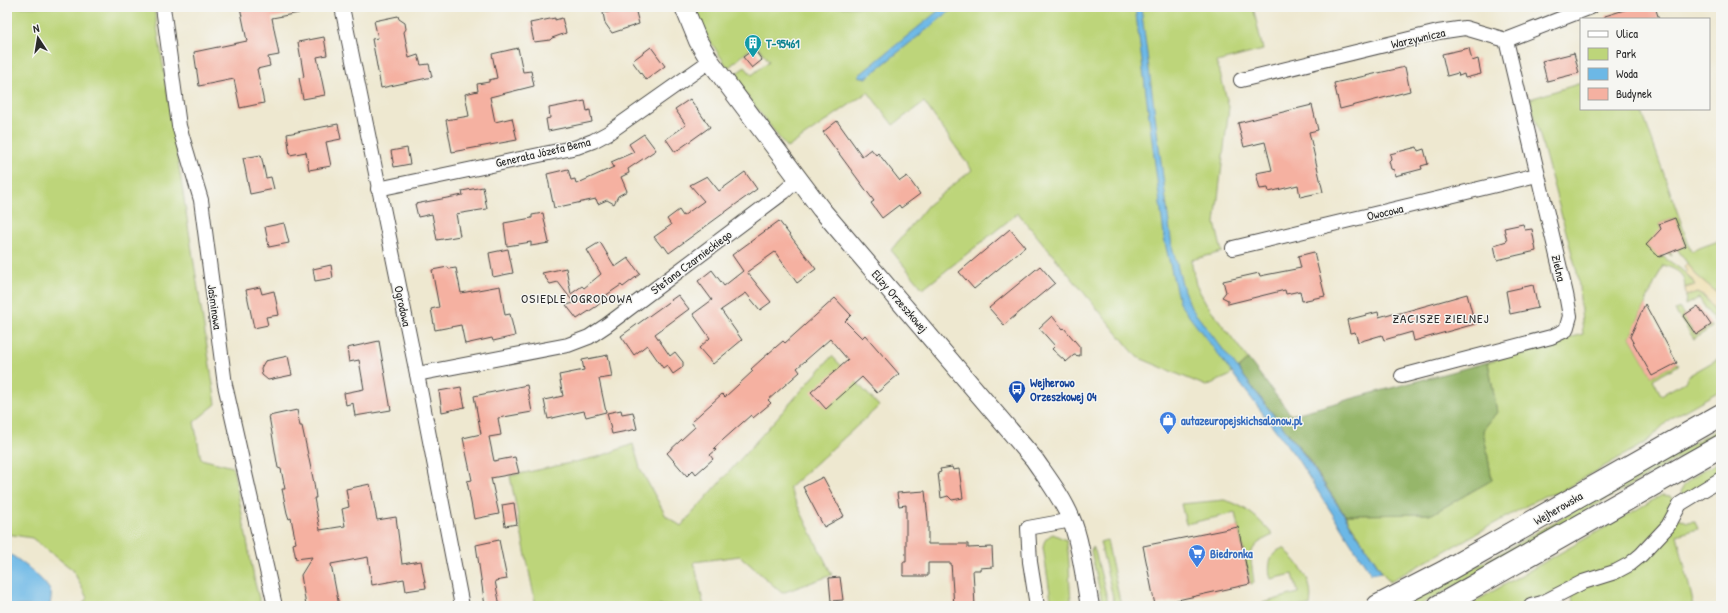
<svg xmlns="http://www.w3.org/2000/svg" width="1728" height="613" font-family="'Patrick Hand',sans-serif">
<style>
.green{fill:#bdd57a;stroke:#748052}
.forest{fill:#96b66a;stroke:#60704a}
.sand{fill:#eeda9e;stroke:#8c8264}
.water{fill:#6cb8e6;stroke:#4c7288}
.building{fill:#f5b1a1}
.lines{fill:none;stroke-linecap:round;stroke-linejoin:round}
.minor-casing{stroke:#484744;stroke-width:16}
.tertiary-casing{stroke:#484744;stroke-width:20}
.primary-casing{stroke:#484744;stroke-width:24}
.minor{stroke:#fff;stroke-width:14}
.tertiary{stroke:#fff;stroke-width:18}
.primary{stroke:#fff;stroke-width:22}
.labels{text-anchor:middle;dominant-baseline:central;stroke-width:3;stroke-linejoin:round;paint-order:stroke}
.street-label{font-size:12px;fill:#2b2b2b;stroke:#f6f6f2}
.culture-label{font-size:12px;font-weight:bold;fill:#0d838f;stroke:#f6f6f2;text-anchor:start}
.transit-label{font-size:12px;font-weight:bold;fill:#164399;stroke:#f6f6f2;text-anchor:start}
.shop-label{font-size:12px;font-weight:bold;fill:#366cbe;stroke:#f6f6f2;text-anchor:start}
.neighbourhood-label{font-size:13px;letter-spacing:1px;fill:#2b2b2b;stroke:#f6f6f2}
</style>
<rect width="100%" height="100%" fill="#f6f6f2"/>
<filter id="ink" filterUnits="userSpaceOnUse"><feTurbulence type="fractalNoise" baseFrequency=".025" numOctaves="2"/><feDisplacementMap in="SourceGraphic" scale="8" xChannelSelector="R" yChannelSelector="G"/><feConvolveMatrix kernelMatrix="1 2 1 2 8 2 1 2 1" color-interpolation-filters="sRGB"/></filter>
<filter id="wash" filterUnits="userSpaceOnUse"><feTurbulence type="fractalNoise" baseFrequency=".012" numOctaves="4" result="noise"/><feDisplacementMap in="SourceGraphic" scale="16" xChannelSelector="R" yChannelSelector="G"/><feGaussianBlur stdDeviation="0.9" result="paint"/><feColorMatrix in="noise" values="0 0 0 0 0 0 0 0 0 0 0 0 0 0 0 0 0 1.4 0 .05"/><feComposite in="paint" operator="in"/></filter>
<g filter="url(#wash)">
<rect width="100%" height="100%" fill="#eee8d0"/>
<g class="green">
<polygon points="7,7 154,7 216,404 194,422 201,459 233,467 255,583 261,606 81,606 87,598 73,570 32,538 7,534"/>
<polygon points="694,7 1253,7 1263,50 1217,62 1229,107 1215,223 1222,252 1191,260 1196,285 1206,303 1248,359 1229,376 1206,386 1137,357 1018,213 923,289 891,250 928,205 972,170 924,102 893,125 868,92 787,148 732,76 745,67 752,75 769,61 756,44 728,68 702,29"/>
<path d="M1581,83V109H1641L1691,251L1721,240V296L1695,274L1677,249L1686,246L1675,218L1659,224L1672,256L1666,252L1646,245L1661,258L1662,256C1674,265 1688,272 1695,285L1685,288C1684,272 1677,270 1663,265L1630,337L1652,376L1677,363L1679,365L1653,379L1661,395L1685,382L1688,376L1721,357V390L1670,419L1645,443L1558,493L1544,496L1389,582L1345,515L1432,514L1492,480L1483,430L1497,412L1488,362L1583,334L1578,276L1530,99Z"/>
<path d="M1697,293C1709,299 1716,309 1717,323L1716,324L1699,298L1685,305L1686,296Z"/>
<polygon points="1679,308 1684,315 1683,316 1695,335 1711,325 1712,327 1694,339 1675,311"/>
<polygon points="832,356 879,406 789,488 832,575 782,593 740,556 694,562 704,606 536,606 510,476 598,457 633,444 640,468 666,516 681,526"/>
<polygon points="1721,427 1721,434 1433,598 1417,606 1402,606 1490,559"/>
<path d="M1721,461V476L1684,498L1681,492C1686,476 1707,469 1721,461Z"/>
<polygon points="1662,495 1670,496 1675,500 1676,509 1625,564 1522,606 1467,606"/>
<path d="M1224,500C1245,505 1259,519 1273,535C1244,548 1251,555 1254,583L1251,584L1235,513L1186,524L1181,504Z"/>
<polygon points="1679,518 1687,522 1695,521 1698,529 1677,535 1694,606 1574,606 1571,595 1553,606 1542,606 1604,579"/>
<path d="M1053,534L1066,540C1071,562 1068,584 1072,606H1052L1043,547C1044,540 1047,537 1053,534Z"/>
<polygon points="1107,540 1121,606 1115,606 1100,542"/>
<polygon points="1092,547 1095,551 1109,606 1103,606 1091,551"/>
<path d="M1284,548C1301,567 1314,580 1310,606H1252L1298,593L1293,574L1271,579C1267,567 1270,551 1284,548Z"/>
</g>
<polygon class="forest" points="1248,359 1291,415 1488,362 1497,412 1483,430 1492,480 1432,514 1345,515 1307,457 1238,369"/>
<polygon class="sand" points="1688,263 1695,274 1721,296 1721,325 1716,324 1717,323 1713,315 1716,312 1705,297 1697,293 1686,296 1685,288 1695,285 1691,278 1685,273 1687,272 1684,266"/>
<g class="water">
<polygon points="943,7 955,7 866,78 858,76"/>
<polygon points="1135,7 1141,7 1172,246 1184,291 1192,309 1305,456 1382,572 1371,574 1296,457 1179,303 1165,243"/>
<path d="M7,553C17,557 48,582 51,593C52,597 50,602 50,606H7Z"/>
</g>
<g id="blocks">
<g class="building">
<polygon points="240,7 298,7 299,13 272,18 279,55 268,57 270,66 257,69 264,103 240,108 234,79 199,86 194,52 247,41"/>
<polygon points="1634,7 1655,7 1659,19 1605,19 1605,16"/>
<polygon points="628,8 628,9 635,8 639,24 612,33 605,23 603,13"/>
<polygon points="398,16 399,19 405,23 406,29 404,32 409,58 418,55 421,65 429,64 432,77 381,88 372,39 378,38 374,21"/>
<polygon points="555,18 555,20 562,18 566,33 552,38 550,40 534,42 530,23"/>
<polygon points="324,37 327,55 317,57 325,95 303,99 299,78 304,77 298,42"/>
<polygon points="651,47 665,66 646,80 632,61"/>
<polygon points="518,48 523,72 531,71 534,86 490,97 495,122 512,118 517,140 452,152 446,120 469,116 465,94 478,91 477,84 489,82 489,80 497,78 492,54"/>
<polygon points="1469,48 1472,61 1478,59 1481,74 1465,78 1464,74 1459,76 1458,73 1447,76 1442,54"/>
<polygon points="754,49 762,60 752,68 743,57"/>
<polygon points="1574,53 1579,73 1547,81 1542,61"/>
<polygon points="1405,67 1410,91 1340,109 1334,83"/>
<polygon points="690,99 710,127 675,152 666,139 686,125 675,109"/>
<polygon points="585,101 587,111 590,110 592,122 548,131 546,119 550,118 549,108"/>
<polygon points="1312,105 1318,130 1309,132 1323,192 1300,197 1298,185 1269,192 1268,188 1260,189 1256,173 1272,170 1265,142 1244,147 1238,123"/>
<polygon points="837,121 862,156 871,149 876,155 878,153 900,181 907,176 920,194 901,208 899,205 882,218 871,203 874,201 823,132"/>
<polygon points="338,124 341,139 326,142 331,166 309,170 306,152 290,155 287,134"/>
<polygon points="644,134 656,150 628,169 629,173 621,177 627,191 618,196 614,204 607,200 598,204 596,199 554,208 547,174 568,169 571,180 575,179 576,184 614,167 611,162 634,152 629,144"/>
<polygon points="1417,147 1418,151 1424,149 1428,164 1421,166 1422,169 1395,176 1394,170 1391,169 1389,161 1391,159 1390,154"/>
<polygon points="407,148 410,164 394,167 391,151"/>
<polygon points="261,155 266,178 271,177 274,189 250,194 243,158"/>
<polygon points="745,172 757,189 669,253 664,246 662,247 654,237 671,225 667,219 679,210 683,216 704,201 690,185 707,176 719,191"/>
<polygon points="483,187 487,209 456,214 460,236 437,240 432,214 418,217 415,204 463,195 462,191"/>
<polygon points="543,213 549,243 531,246 531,242 507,246 504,223 532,218 532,215"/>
<polygon points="1675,218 1686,246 1659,257 1646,245 1661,229 1659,224"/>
<polygon points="779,221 816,269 797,283 775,252 747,272 771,302 760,310 746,293 721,310 742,340 713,364 699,348 710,338 693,314 712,300 698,281 712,270 724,286 743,271 732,255"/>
<polygon points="284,223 289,243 269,247 265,227"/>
<polygon points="1523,224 1525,230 1532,229 1536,251 1497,260 1494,245 1507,241 1504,228"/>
<polygon points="1010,229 1025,247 974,289 959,272"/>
<polygon points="600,242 615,267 628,258 640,274 623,287 621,285 605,296 608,296 597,306 577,319 566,305 574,303 558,282 550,284 542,273 566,268 571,294 582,286 584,288 601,274 587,250"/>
<polygon points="508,249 513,273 493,277 489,253"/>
<polygon points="1314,252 1325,296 1302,301 1300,291 1286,294 1285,290 1228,304 1228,300 1222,297 1226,292 1223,281 1259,273 1260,276 1301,268 1298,256"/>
<polygon points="331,265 333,278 315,281 313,269"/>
<polygon points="1040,266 1055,283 1004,325 989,308"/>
<polygon points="448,267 449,269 456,268 461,293 500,286 505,315 510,314 515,336 493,341 492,338 465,344 461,325 435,330 431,309 439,307 432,270"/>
<polygon points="1533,285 1538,308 1510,314 1506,291"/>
<polygon points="260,287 262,294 274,291 279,315 266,317 268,325 254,328 246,290"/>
<polygon points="1467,294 1475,324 1414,341 1412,332 1384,340 1382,335 1358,342 1355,332 1350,333 1347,320 1378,312 1379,317 1393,313 1393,315"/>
<polygon points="678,295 689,309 655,334 670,356 675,352 683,362 683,367 673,374 667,365 663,368 647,345 634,355 621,336"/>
<polygon points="835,298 851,315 845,321 862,338 865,335 899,374 877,393 862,377 826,409 811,392 848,360 830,339 797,368 800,372 768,400 771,403 753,418 751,415 714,448 716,450 710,455 713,459 696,474 693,470 687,476 667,453 695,427 691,422 722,394 725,397 753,371 751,369 762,359 783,341 785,343"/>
<polygon points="1645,304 1677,363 1652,376 1630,337"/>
<polygon points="1698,306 1711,325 1696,335 1683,316"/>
<polygon points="1052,316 1063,329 1064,328 1080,347 1080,356 1074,355 1066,362 1052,349 1055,346 1039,328"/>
<polygon points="379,341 391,410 355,416 353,403 346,405 344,393 364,389 359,360 349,362 347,348"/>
<polygon points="608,355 612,377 599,379 606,412 586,417 584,411 548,419 544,400 563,396 559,375 584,370 582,360"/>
<polygon points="288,356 292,375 268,380 262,375 261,368 265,361"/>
<polygon points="527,385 532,412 498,418 501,435 489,437 494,461 515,457 519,473 491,478 499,514 474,519 467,481 472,480 463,438 481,434 474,396"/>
<polygon points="461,387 465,407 442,412 439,391"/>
<polygon points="297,410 300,426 302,426 314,483 316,498 314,498 320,530 345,526 342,509 349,507 346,489 370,484 377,520 396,517 402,564 421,561 426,588 406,591 404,579 372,585 368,557 331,564 339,606 306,606 301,575 312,557 296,559 293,544 296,543 291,518 289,519 287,513 282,489 285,489 281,469 278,468 269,416"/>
<polygon points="621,410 622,414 633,412 637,429 612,434 607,413"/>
<polygon points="952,467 953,470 959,469 963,498 952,500 948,496 941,498 938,473 941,472 940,469"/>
<polygon points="823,477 844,516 824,527 803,487"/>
<polygon points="925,491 928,519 928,544 968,544 968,548 992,547 993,567 980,568 980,570 973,570 975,606 954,606 951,563 928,563 928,576 903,576 903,562 906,562 906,505 899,506 897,493"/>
<polygon points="514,503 517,524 505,526 502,505"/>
<polygon points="1238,527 1250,584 1155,605 1143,546"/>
<polygon points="499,540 507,579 495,581 500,606 485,606 476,545"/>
<polygon points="840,577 843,600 831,601 829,578"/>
</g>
</g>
</g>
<g filter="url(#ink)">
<use href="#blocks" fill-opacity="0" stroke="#484744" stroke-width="1"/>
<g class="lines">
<defs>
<g id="minor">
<polyline points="163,7 179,126 201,200 225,385 275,606"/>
<polyline points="342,7 417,374 462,606"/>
<polyline points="1241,80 1438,32 1465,28 1506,40 1591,7"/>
<polyline points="378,189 577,147 593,141 608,133 710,61"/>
<polyline points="1233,248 1537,175"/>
<polyline points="417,374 568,345 589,337 607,325 784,192 798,179"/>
<polyline points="1402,376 1551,337 1566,330 1570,316 1566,294 1506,40"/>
<polyline points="1037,606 1030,562 1028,528 1072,520"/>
<polyline points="1531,606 1542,603 1583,582 1615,572 1630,564 1641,555 1668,526 1680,504 1721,479"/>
</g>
<path id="tertiary" d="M684,7L698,41L710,61L821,209L1034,459C1047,478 1062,497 1071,519C1081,541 1085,581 1090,606"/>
<g id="primary">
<polyline points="1378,606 1444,572 1721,415"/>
<polyline points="1439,606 1721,446"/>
</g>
</defs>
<use href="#minor" class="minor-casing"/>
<use href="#tertiary" class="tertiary-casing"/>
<use href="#primary" class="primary-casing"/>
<use href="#minor" class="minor"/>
<use href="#tertiary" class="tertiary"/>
<use href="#primary" class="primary"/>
</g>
</g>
<defs>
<symbol id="building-pin" viewBox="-11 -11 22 30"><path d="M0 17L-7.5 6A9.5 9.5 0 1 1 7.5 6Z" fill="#0f9aa8" stroke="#f6f6f2"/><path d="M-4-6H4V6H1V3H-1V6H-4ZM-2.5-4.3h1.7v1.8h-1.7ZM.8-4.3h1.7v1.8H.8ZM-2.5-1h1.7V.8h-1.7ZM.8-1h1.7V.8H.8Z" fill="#fff"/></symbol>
<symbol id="bus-pin" viewBox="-11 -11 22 30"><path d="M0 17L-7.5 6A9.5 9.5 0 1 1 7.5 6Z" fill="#1a4fb4" stroke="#f6f6f2"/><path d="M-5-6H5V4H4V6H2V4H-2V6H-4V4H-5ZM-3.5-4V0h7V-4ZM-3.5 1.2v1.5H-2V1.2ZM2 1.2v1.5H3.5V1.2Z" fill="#fff"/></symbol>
<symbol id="shop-pin" viewBox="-11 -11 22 30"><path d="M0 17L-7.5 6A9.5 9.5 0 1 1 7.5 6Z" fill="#3f7fe0" stroke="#f6f6f2"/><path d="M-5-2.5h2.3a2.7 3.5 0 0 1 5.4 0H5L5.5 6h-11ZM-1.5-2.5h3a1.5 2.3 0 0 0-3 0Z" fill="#fff"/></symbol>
<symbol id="supermarket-pin" viewBox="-11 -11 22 30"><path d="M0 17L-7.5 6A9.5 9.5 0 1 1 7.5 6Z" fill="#3f7fe0" stroke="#f6f6f2"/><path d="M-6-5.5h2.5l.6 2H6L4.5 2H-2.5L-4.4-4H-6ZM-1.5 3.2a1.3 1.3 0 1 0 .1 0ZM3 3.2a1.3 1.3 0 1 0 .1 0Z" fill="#fff"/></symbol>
</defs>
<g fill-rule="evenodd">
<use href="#building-pin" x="743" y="33" width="20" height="27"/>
<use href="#bus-pin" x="1007" y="379" width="20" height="27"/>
<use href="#shop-pin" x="1158" y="410" width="20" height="27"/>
<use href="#supermarket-pin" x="1187" y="543" width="20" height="27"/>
</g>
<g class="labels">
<g class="street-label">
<text transform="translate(1418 38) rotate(-13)">Warzywnicza</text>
<text transform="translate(543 152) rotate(-13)">Generała Józefa Bema</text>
<text transform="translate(1385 212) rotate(-13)">Owocowa</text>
<text transform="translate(691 262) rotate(-37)">Stefana Czarnieckiego</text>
<text transform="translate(1559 268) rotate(77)">Zielna</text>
<text transform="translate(900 301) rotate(49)">Elizy Orzeszkowej</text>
<text transform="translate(403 306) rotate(78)">Ogrodowa</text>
<text transform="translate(215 307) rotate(82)">Jaśminowa</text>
<text transform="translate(1558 508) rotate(-30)">Wejherowska</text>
</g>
<g class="culture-label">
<text x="766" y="43">T-95461</text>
</g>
<g class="transit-label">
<text x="1030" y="382">Wejherowo<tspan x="1030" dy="14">Orzeszkowej 04</tspan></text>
</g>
<g class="shop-label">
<text x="1181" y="420">autazeuropejskichsalonow.pl</text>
<text x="1210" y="553">Biedronka</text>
</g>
<g class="neighbourhood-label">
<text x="577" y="298">OSIEDLE OGRODOWA</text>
<text x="1441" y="318">ZACISZE ZIELNEJ</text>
</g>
</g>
<rect width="1728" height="613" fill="none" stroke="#f6f6f2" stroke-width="24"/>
<rect x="1580" y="18" width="130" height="92" fill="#f6f6f2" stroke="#a5a5a2"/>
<rect x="1588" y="31" width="20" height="6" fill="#ffffff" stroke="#a5a5a2"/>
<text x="1616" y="38" font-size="12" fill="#2b2b2b">Ulica</text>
<rect x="1588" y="48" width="20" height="12" fill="#bdd57a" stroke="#a5a5a2"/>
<text x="1616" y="58" font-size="12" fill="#2b2b2b">Park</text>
<rect x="1588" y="68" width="20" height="12" fill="#6cb8e6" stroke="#a5a5a2"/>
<text x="1616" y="78" font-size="12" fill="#2b2b2b">Woda</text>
<rect x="1588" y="88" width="20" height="12" fill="#f5b1a1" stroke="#a5a5a2"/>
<text x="1616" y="98" font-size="12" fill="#2b2b2b">Budynek</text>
<g transform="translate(38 38) rotate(348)" stroke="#f6f6f2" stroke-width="3" paint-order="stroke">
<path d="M0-3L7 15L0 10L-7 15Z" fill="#2b2b2b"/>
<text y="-6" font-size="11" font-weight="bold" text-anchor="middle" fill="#2b2b2b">N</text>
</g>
</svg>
